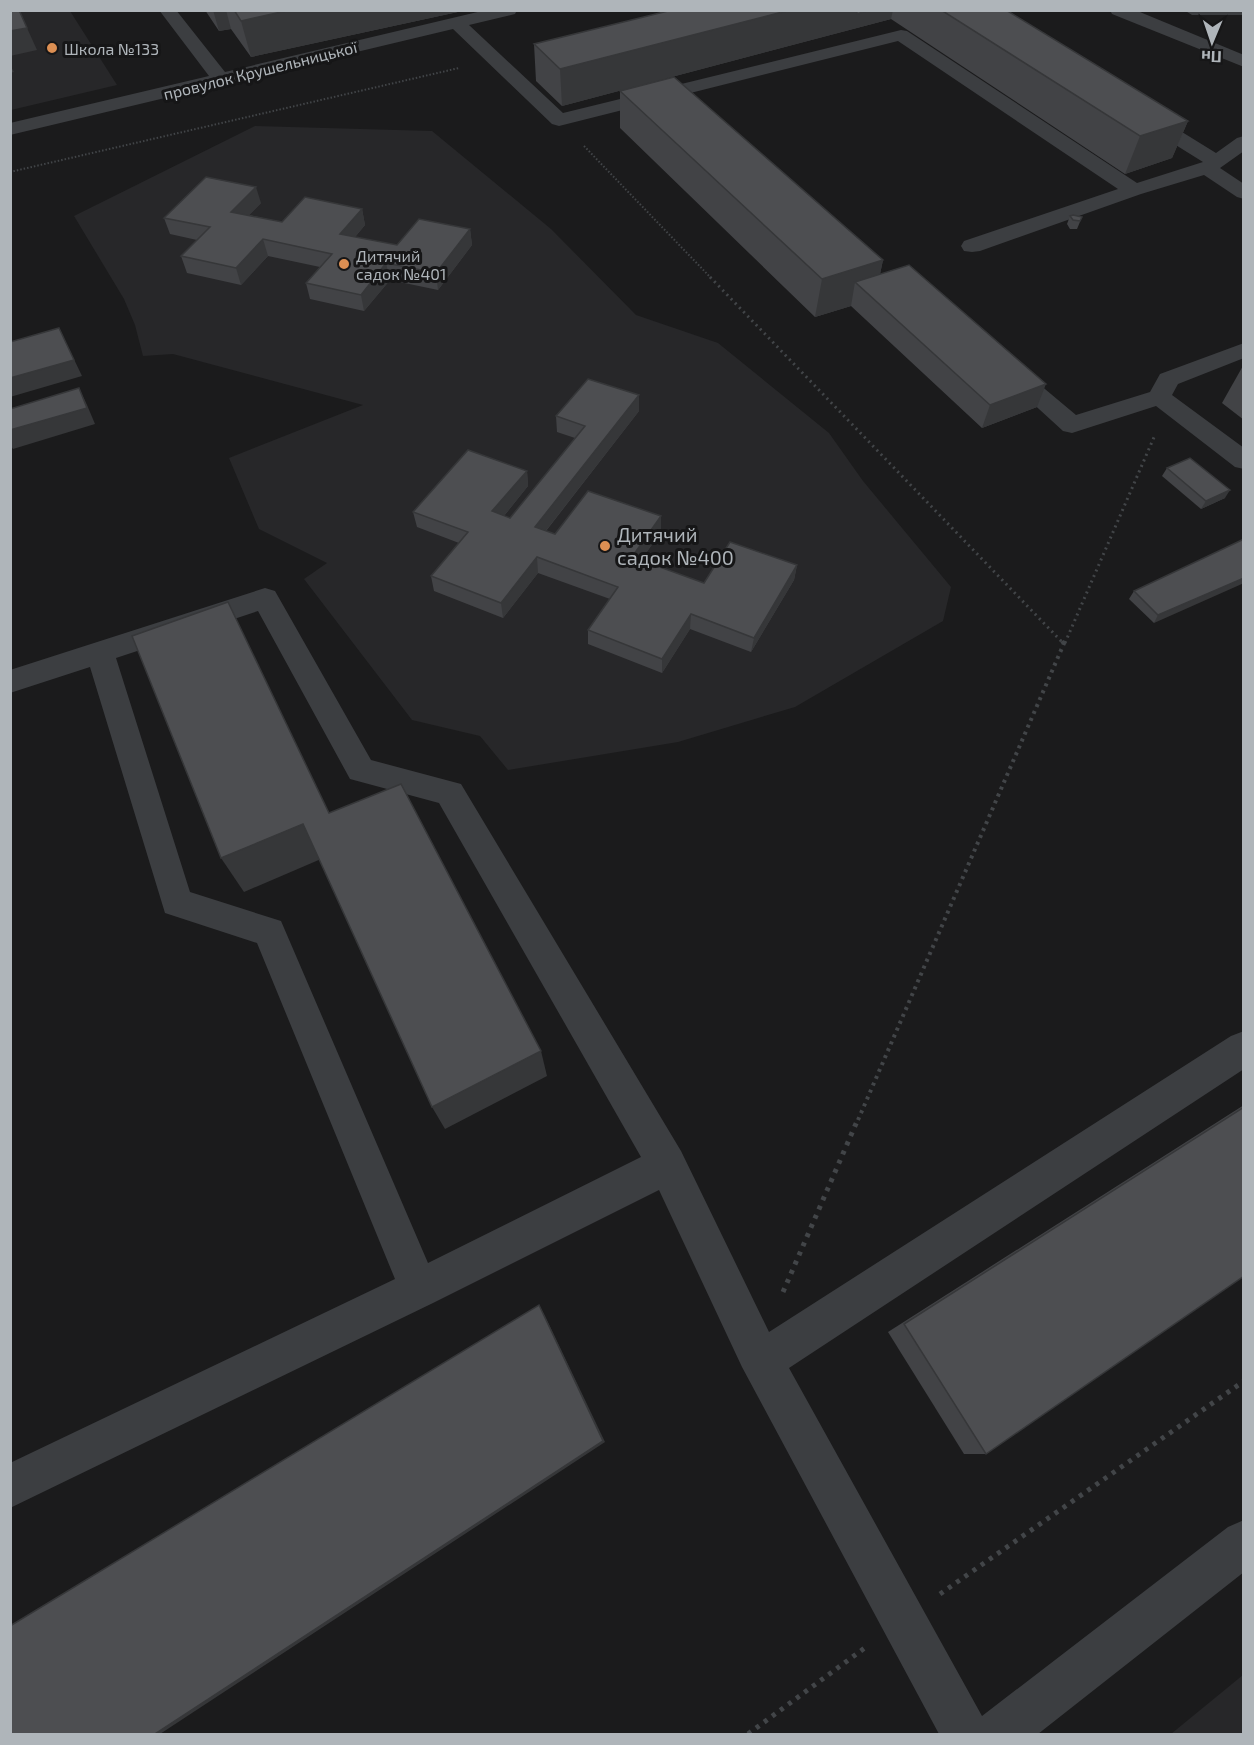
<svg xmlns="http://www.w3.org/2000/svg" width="1254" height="1745" font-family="'Exo 2',sans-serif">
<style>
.built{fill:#272729}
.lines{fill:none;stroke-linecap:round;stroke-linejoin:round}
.path-far3{stroke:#424548;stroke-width:2;stroke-dasharray:1.5 2;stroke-linecap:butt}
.path-far2{stroke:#424548;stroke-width:3;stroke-dasharray:2 4;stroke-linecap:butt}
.path-far1{stroke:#424548;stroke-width:4;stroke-dasharray:3 4.5;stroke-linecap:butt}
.path{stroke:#424548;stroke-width:5;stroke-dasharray:4 6;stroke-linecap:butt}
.minor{fill:#3c3e41;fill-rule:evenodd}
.wall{fill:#424346}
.shaded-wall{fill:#363739}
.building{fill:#4d4e51;stroke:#363739;stroke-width:1.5}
.poi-dot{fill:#dc8f53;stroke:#161617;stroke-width:2}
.labels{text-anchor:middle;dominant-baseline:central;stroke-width:6;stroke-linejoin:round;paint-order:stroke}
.far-poi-label{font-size:16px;fill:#afb5ba;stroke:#161617;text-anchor:start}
.far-street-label{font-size:16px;fill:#afb5ba;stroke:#161617}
.poi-label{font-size:20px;fill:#afb5ba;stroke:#161617;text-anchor:start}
</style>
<rect width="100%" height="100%" fill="#1b1b1c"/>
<g class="built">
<polygon points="10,11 70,11 117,85 11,110"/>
<polygon points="255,126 432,131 551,229 636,315 718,343 829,433 863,481 951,587 943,621 795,707 678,742 508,770 480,736 412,720 304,579 327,563 259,529 229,458 363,405 173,354 143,356 135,325 124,299 74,216"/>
<polygon points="1243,1675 1243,1734 1171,1734"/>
</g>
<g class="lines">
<g class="path-far3">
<polyline points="584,146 712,279"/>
<polyline points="10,172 459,68"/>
</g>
<g class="path-far2">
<polyline points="710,277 1063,643"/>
<polyline points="1065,643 1155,435"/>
</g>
<g class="path-far1">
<polyline points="1062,641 1064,644"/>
<polyline points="858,1120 1065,641"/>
</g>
<g class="path">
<polyline points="783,1292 858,1119"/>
<polyline points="940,1594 1244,1381"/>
<polyline points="748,1734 866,1647"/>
</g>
<g class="minor">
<polygon points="159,10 176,10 225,72 486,10 517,10 515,14 469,25 563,113 901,30 907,31 1137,183 1203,162 1134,119 1132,115 1134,111 1148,111 1216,153 1237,138 1244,136 1244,151 1220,168 1244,184 1244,199 1237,197 1204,175 1141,194 980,251 972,252 964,251 961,246 964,241 1118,189 898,41 559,126 552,124 453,29 10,135 10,123 209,76"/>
<polygon points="1110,10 1135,10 1244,55 1244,67 1112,14"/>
<polygon points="1184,10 1244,10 1244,15 1192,15"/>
<polygon points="1244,343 1244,358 1178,384 1172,395 1244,448 1244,469 1235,467 1156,406 1072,433 1063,431 994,368 998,363 1006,361 1014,363 1076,415 1150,392 1160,374"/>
<path d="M265,588L275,591L371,760L461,784L681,1151L769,1332L1231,1036L1244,1031V1069L789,1368L982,1716L1228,1527L1244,1520V1572L1038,1734H939L742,1367L659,1190L433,1303L10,1508V1463L395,1279L257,943L165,913L90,667L10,693V670ZM258,611L350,779L439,803L641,1157L428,1263L281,921L190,892L116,658Z"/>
</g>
</g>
<g class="wall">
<polygon points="205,10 467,10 251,57 231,29 219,31"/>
<polygon points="672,10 1006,10 1188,121 1172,158 1125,174 891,19 562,106 536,81 534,44"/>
<polygon points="620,91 883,260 880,274 1037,407 982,428 851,306 815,317 620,128"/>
<polygon points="261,203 249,215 282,222 362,209 365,225 355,237 397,245 470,229 472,245 438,290 390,280 364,311 310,299 306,283 320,267 268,256 241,285 187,273 181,256 197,240 170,234 164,218"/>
<polygon points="1070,216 1082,217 1077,229 1070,229 1067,224"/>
<polygon points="1244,364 1244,420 1222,403"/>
<polygon points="639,411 546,531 555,534 661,516 661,532 641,560 704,583 797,565 794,580 751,652 690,629 662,673 588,644 588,630 610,599 538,573 503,618 434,591 431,576 459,543 417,527 413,512 527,471 528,486 504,516 510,518 575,438 557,432 556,416"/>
<polygon points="1167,468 1225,498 1201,509 1162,476"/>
<polygon points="1244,539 1154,623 1129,599 1134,591"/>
<polygon points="1244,1105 1244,1276 986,1454 964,1454 888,1332"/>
</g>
<g class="shaded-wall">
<polygon points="213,10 226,10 231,29 219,31"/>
<polygon points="290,10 467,10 251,57 241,21"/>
<polygon points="790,10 893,10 891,19 562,106 560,69"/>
<polygon points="27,28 37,50 10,56 10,31"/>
<polygon points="10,65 14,72 10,73"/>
<polygon points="1188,121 1172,158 1125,174 1140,136"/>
<polygon points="256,187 261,203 236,228 231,212"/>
<polygon points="362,209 365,225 344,250 340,234"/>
<polygon points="470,229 472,245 438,290 436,273"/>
<polygon points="263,239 268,256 241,285 236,268"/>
<polygon points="883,260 875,298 855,282 851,306 815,317 822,279"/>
<polygon points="386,263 390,280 364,311 361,295"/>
<polygon points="59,328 82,376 10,397 10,378"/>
<polygon points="1046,384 1037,407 982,428 990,405"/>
<polygon points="79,388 87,405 95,424 13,449 10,445 10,430"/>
<polygon points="639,395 639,411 537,542 535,527"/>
<polygon points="527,471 528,486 495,527 492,511"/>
<polygon points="1230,490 1225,498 1201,509 1206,501"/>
<polygon points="661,516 661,532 632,572 632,557"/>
<polygon points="537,557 538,573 503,618 501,603"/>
<polygon points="797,565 794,580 751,652 754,638"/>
<polygon points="1244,578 1244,583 1154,623 1158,615"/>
<polygon points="691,614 690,629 662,673 662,659"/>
<polygon points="303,824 321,859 244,892 221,858"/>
<polygon points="541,1051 547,1076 445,1129 432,1107"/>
<polygon points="539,1305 545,1316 605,1442 160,1734 155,1734"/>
</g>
<g class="building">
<polygon points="10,10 19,10 27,28 10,31"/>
<polygon points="234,10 290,10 241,21"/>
<polygon points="672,10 790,10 560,69 534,44"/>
<polygon points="857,10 869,10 857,14"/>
<polygon points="941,10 1006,10 1188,121 1140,136"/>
<polygon points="674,77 883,260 822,279 620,91"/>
<polygon points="206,177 256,187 231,212 282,222 305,197 362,209 340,234 397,245 419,219 470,229 436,273 386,263 361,295 306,283 332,254 263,239 236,268 181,256 210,227 164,218"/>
<polygon points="1073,215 1082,217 1080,221 1073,220 1070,216"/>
<polygon points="909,265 1046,384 990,405 855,282"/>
<polygon points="59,328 74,360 10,378 10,342"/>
<polygon points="588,379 639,395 535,527 555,534 588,491 661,516 632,557 704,583 730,542 797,565 754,638 691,614 662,659 588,630 618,587 537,557 501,603 431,576 468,532 413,512 468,450 527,471 492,511 510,518 585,426 556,416"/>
<polygon points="79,388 87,408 10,430 10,409"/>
<polygon points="1190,458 1230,490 1206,501 1167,468"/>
<polygon points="1244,539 1244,578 1158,615 1134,591"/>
<polygon points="228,602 329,813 401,784 541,1051 432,1107 303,824 221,858 132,636"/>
<polygon points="1244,1107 1244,1276 986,1454 904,1324"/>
<polygon points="539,1305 603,1441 155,1734 10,1734 10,1626"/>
</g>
<g class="poi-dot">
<circle cx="52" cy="48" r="6"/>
<circle cx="344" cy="264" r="6"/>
<circle cx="605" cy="546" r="6"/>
</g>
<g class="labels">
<g class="far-poi-label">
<text x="64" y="48">Школа №133</text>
<text x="356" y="255">Дитячий<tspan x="356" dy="18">садок №401</tspan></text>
</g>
<g class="far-street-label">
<text transform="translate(260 70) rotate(-14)">провулок Крушельницької</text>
</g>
<g class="poi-label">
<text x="617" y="534">Дитячий<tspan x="617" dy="23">садок №400</tspan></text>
</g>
</g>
<rect width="1254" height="1745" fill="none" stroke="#afb5ba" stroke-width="24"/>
<g transform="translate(1212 42) rotate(182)" stroke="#161617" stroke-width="4.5" paint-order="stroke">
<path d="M0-4.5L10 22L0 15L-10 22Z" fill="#afb5ba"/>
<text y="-9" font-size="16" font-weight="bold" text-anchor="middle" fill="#afb5ba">Пн</text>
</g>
</svg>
